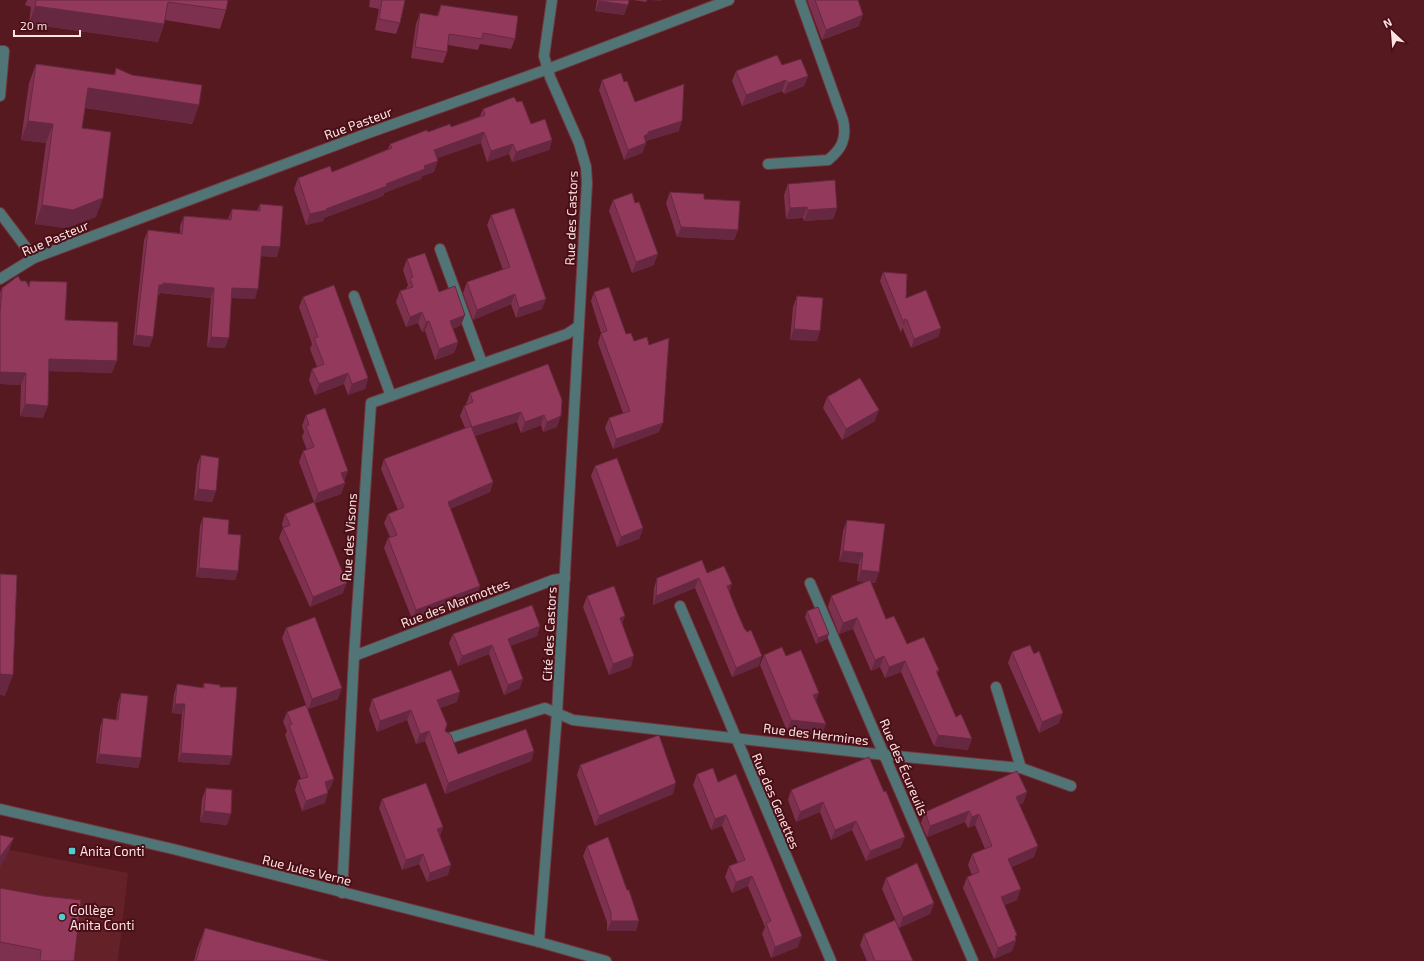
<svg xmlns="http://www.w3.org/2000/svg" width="1424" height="961" font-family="'Exo 2',sans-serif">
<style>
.built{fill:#652128}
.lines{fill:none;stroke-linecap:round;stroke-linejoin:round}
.minor-casing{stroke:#71393f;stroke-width:12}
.minor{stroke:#517576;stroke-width:10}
.wall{fill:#7e314f}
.shaded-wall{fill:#662840}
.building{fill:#92395c;stroke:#662840}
.poi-dot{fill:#51ccd1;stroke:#4a0e16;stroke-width:1.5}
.labels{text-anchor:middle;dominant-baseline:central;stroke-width:4;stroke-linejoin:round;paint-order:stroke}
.street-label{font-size:13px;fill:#fce4e4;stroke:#4a0e16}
.poi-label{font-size:13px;fill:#fce4e4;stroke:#4a0e16;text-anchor:start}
</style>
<rect width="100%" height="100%" fill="#56191f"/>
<polygon class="built" points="0,848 128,873 118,961 0,961"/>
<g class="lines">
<defs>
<g id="minor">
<polyline points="0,51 4,51 0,96"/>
<path d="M768,164L828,160C842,149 847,138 843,120L800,0"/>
<polyline points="0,213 34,258"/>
<polyline points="440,249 482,363"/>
<polyline points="0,279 34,258 363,135 548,69 729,0"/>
<polyline points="354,296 391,396"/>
<polyline points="810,583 973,961"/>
<polyline points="680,606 831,961"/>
<polyline points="354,656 553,580 565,578"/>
<polyline points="996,687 1021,768"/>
<polyline points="447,739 545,708 573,720 885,755 1021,768 1071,786"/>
<polyline points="0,809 173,849 539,942 606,961"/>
<polyline points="342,893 354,656 371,403 567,334 579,326"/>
<polyline points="539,942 557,713 587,183 586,167 579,143 550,77 544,56 552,0"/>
</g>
</defs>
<use href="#minor" class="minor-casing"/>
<use href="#minor" class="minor"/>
</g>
<g class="wall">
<polygon points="27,0 228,0 226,10 220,29 165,20 164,24 158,42 29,24 31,7 25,5"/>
<polygon points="370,0 405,0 400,23 396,34 375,30 379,9 369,7"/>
<polygon points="597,0 629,0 624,15 595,11"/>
<polygon points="633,0 647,0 646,2"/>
<polygon points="807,0 858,0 859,26 822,40"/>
<polygon points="441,5 515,39 511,49 480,44 478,50 448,45 447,52 443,63 411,58 416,24 420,13 437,16"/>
<polygon points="36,64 114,75 116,68 199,105 192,124 85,108 82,128 96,217 66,228 35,224 46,143 21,140 29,83"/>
<polygon points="782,65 808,76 804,86 784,94 782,91 742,106 732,81 736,71"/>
<polygon points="602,80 624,82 635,102 679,131 646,141 646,143 642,153 624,160 599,90"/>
<polygon points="517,102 531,124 552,140 549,150 512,162 509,154 487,162 481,143 437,158 434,172 422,176 421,179 384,193 383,196 324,218 323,221 306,225 294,189 298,178 332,172 388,149 390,144 428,132 451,127 480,116 483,109"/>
<polygon points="788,184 837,208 833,219 804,221 803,218 786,219 784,195"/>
<polygon points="670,192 704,199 738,230 734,240 677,237 666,203"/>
<polygon points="613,200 654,265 632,273 609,211"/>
<polygon points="260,204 277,257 261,256 255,299 231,298 225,348 207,347 211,298 160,293 159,295 158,295 153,337 149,347 133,345 144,240 148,230 180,233 180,226 184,216 228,219 232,209 257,211"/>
<polygon points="491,215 542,309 516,318 511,304 473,320 463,293 467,282 503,270 487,225"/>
<polygon points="407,259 439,292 465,315 461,325 453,329 458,342 454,353 435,360 425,331 422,332 418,323 406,327 396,302 400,291 406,289 408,285 403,270"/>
<polygon points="883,272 906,298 941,328 938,337 911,348 903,329 902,328 901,333 880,281"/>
<polygon points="21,281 28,285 30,281 112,373 49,371 43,418 20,416 21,385 0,384 0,293 2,288"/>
<polygon points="594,292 659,432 613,449 605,428 609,418 623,413 598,343 601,333 591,301"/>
<polygon points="797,296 817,341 790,340 793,307"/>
<polygon points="303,297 368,378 365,389 348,395 344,384 315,395 309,380 312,369 317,367 310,349 312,344 299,307"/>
<polygon points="548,364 557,427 543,432 541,425 521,433 517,422 475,436 493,482 490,492 450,509 480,586 477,595 412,619 384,548 388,538 390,537 384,523 388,514 398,510 381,469 384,459 465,428 460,416 464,406 466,405 466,404 470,393"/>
<polygon points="827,397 875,421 842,440 823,408"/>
<polygon points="306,415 348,471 344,481 345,483 341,494 315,503 343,593 310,607 279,538 283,528 282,524 285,514 314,502 299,462 303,451 307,450 302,437 304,432 302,426"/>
<polygon points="201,455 216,491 212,502 194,500 197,466"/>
<polygon points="595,466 643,528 639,539 617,547 591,476"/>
<polygon points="203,517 228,534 238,571 235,580 196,577 200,526"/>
<polygon points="847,520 879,572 875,583 871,583 886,619 907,644 939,670 937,674 968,750 934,746 901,672 885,678 880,667 871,671 853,629 839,634 828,607 831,596 865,582 857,581 859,564 839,561 843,531"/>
<polygon points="707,573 729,592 759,666 732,677 695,588 653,605 654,588 657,578"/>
<polygon points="587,596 622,623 631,667 609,675 583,607"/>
<polygon points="807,611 827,639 816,644 805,617"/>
<polygon points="540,626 537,636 510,646 520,688 504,695 489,654 458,666 449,643 453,634"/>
<polygon points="286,628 338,699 308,709 330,789 327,790 325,803 302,811 295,790 298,780 301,779 285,735 287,731 283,722 287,712 306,705 282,638"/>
<polygon points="1012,652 1059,723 1039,733 1008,663"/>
<polygon points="764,655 786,656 816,701 822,735 787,731 760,665"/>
<polygon points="204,683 232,756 229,765 178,762 182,714 172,713 174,694 177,684 202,688"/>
<polygon points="121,693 141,758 138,768 96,763 100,728 103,718 116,720 118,703"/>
<polygon points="372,699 457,702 440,708 445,731 458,754 534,751 531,761 445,794 425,741 416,744 407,720 377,732 369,710"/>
<polygon points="869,757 901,847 866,861 852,830 831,840 820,812 796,822 788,800 791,790"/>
<polygon points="580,765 673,794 595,826 577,775"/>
<polygon points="697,774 718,782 798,947 771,958 762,934 765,927 748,886 732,893 725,877 729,866 738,863 722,826 711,830 693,785"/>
<polygon points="206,788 227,825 200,822 202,799"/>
<polygon points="1027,792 1023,803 1019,805 1034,857 1012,867 1017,900 1004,905 1016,940 1012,951 994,959 963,888 967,877 972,875 968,865 972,854 985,849 975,825 968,828 965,822 927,837 921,823 925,812"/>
<polygon points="382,799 443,827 440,836 448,875 427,882 419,864 402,870 379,808"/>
<polygon points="587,846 627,890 636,931 607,931 607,922 583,856"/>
<polygon points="886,878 934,903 930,914 899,928 882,889"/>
<polygon points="0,888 74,961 0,961"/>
<polygon points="205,928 328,961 194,961 197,949"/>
<polygon points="864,934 913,961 867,961 860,945"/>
</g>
<g class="shaded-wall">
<polygon points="650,0 662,0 661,1"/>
<polygon points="599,1 628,5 624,15 595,11"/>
<polygon points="35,6 164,24 158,42 29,24"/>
<polygon points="863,15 859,26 822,40 826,30"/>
<polygon points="808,76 804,86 784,94 788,83"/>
<polygon points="786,80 782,91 742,106 746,95"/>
<polygon points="88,88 199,105 192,124 81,107"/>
<polygon points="28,121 53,124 46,143 21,140"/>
<polygon points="682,121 679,131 646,141 645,144 646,143 642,153 624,160 628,150 648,132"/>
<polygon points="484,132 481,143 430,161 434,150"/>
<polygon points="552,140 549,150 512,162 516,152"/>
<polygon points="513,144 509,154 487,162 491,151"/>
<polygon points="438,161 434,172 422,176 421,179 384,193 383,196 324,218 323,221 306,225 310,214 326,209 386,184 424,166"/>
<polygon points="103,198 96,217 66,228 35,224 42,205"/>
<polygon points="807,207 803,218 786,219 790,208"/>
<polygon points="837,208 833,219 804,221 808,210"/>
<polygon points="681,227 738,230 734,240 677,237"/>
<polygon points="262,246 280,247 277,257 258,256"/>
<polygon points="658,254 654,265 632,273 636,262"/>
<polygon points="163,283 214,288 211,298 160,293 159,295 156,295 159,285"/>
<polygon points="232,288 258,289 255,299 228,298"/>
<polygon points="515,294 511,304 473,320 477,310"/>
<polygon points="546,299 542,309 516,318 519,308"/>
<polygon points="422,312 418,323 406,327 410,317"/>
<polygon points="465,315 461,325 446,332 450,321"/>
<polygon points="429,321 425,331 422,332 426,322"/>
<polygon points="941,328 938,337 911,348 914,339"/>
<polygon points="794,329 820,331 817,341 790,340"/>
<polygon points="136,335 153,337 149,347 133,345"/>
<polygon points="211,337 229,338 225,348 207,347"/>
<polygon points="458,342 454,353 435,360 439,349"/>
<polygon points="49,359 117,361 112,373 45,371"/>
<polygon points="0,372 26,373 21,385 0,384"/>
<polygon points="348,373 344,384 315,395 319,384"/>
<polygon points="368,378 365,389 348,395 352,384"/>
<polygon points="25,404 48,406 43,418 20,416"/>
<polygon points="879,410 875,421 842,440 846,429"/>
<polygon points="521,412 517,422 469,438 472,427"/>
<polygon points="544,415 541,425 521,433 525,422"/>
<polygon points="561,416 557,427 543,432 547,422"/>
<polygon points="663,423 659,432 613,449 616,439"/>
<polygon points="348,471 344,481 341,473"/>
<polygon points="493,482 490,492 444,511 448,502"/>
<polygon points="345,483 341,494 314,503 318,493"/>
<polygon points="198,489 216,491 212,502 194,500"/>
<polygon points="643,528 639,539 617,547 621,537"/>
<polygon points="843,551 863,553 859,564 839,561"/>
<polygon points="199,568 238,571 235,580 196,577"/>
<polygon points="861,570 879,572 875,583 857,581"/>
<polygon points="699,578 695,588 653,605 656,596"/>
<polygon points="347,583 343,593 310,607 313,597"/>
<polygon points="732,584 729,594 727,586"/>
<polygon points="480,586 477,595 412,619 416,610"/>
<polygon points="625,616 621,627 620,618"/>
<polygon points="857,618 853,629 839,634 843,623"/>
<polygon points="540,626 537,636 504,648 508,639"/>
<polygon points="829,634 827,639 816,644 818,638"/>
<polygon points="492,645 489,654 458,666 462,656"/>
<polygon points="634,656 631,667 609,675 613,664"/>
<polygon points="762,656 759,666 732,677 736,668"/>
<polygon points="884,656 880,667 871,671 875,660"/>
<polygon points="905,661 901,672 885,678 889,667"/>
<polygon points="0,674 13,675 5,696 0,695"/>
<polygon points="523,679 520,688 504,695 508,685"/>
<polygon points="342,688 338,699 308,709 312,699"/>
<polygon points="460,692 457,702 434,710 437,700"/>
<polygon points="819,693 815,704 813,695"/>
<polygon points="175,704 185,704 182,714 172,713"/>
<polygon points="411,710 407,720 377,732 380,721"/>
<polygon points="1063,713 1059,723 1039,733 1042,722"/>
<polygon points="791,720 826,724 822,735 787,731"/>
<polygon points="429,731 425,741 416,744 420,734"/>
<polygon points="938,735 972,739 968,750 934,746"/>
<polygon points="534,751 531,761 445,794 448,783"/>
<polygon points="181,753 232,756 229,765 178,762"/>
<polygon points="99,754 141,758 138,768 96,763"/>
<polygon points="334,779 330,789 321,792 325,782"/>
<polygon points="676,783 673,794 595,826 599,816"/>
<polygon points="1027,792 1023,803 1012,808 1016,797"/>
<polygon points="328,793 325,803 302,811 306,801"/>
<polygon points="823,802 820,812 796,822 800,812"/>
<polygon points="204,811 231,814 227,825 200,822"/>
<polygon points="969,811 965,822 927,837 930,826"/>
<polygon points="979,814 975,825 968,828 972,817"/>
<polygon points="726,815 722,826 711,830 715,819"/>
<polygon points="856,821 852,830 831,840 835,830"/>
<polygon points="443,827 440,836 437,829"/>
<polygon points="905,837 901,847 866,861 870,851"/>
<polygon points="14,838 6,858 0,867 0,857"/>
<polygon points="1038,846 1034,857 1004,870 1008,859"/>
<polygon points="423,854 419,864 402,870 406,860"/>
<polygon points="451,865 448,875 427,882 430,873"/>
<polygon points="752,876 748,886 732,893 736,882"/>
<polygon points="1021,889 1017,900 997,908 1001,897"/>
<polygon points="934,903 930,914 899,928 903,917"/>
<polygon points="611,921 639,921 636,931 607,931"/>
<polygon points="1017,935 1015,940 1016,940 1012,951 994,959 998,948"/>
<polygon points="802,936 798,947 771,958 775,947"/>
</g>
<g class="building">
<polygon points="36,0 228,0 226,10 168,2 164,24 35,6"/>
<polygon points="382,0 405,0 400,23 379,19"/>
<polygon points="599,0 629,0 628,5 599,1"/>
<polygon points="815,0 858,0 863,15 826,30"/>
<polygon points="441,5 518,16 515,39 483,33 482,39 449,34 447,52 415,47 420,13 438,16"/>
<polygon points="777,55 782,65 801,59 808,76 788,83 786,80 746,95 736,71"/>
<polygon points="36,64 115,75 116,68 132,75 202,85 199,105 88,88 82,128 111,132 103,198 73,210 42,205 53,124 28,121"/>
<polygon points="621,73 624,82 627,81 635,102 684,84 682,121 648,132 648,134 644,136 646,143 628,150 602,80"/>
<polygon points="514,97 517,102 522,101 531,124 545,119 552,140 516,152 513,144 491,151 484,132 434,150 438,161 424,166 425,169 386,184 387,186 326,209 327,210 310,214 298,178 330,166 332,172 392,148 390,144 427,130 428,132 450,124 451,127 485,115 483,109"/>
<polygon points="835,180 837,208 808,210 807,207 790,208 788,184"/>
<polygon points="670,192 704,194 704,199 740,201 738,230 681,227"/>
<polygon points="632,193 635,203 639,202 658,254 636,262 613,200"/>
<polygon points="260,204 283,206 280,247 262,246 258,289 232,288 229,338 211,337 214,288 163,283 163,285 159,285 153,337 136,335 148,230 182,234 184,216 231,220 232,209 260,211"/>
<polygon points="514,208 546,299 519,308 515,294 477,310 467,282 510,267 491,215"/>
<polygon points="425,253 439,292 455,286 465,315 450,321 458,342 439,349 429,321 426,322 422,312 410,317 400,291 413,287 410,278 413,277 407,259"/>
<polygon points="883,272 907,274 906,298 926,290 941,328 914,339 907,320 904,319 904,324"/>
<polygon points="18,276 21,281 26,281 29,287 30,281 67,282 65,320 118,322 117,361 49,359 48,406 25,404 26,373 0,372 0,313 2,288"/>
<polygon points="334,285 368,378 352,384 348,373 319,384 312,369 324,364 314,338 318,337 303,297"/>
<polygon points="609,287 626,334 631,333 634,341 647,337 649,345 669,338 663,423 616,439 609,418 630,411 601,333 607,331 594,292"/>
<polygon points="797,296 823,298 820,331 794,329"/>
<polygon points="548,364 562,400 561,416 547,422 544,415 525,422 521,412 472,427 464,406 473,402 470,393"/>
<polygon points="860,378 879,410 846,429 827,397"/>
<polygon points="325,408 348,471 341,473 345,483 318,493 303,451 314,447 306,426 309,425 306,415"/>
<polygon points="471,426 493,482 448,502 480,586 416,610 388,538 397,535 388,514 404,507 384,459"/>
<polygon points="201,455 219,458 216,491 198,489"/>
<polygon points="617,458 643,528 621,537 595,466"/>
<polygon points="314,502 347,583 313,597 283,528 290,525 285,514"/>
<polygon points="203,517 229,520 228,534 241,535 238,571 199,568"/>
<polygon points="847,520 885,524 879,572 861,570 863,553 843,551"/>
<polygon points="702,560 707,573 724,566 732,584 727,586 735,607 744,628 747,632 751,630 762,656 736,668 699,578 656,596 657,578"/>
<polygon points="0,574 17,575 13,675 0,674"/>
<polygon points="870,580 886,619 894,616 907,644 924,637 939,670 936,671 956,717 961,714 972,739 938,735 905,661 889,667 884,656 875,660 857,618 843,623 831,596"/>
<polygon points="614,586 625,616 620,618 634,656 613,664 587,596"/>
<polygon points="532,605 540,626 508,639 523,679 508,685 492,645 462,656 453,634"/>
<polygon points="818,607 829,634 818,638 807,611"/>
<polygon points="315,617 342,688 312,699 286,628"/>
<polygon points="1030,645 1034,654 1039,651 1063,713 1042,722 1012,652"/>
<polygon points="782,647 786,656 801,650 819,693 813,695 826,724 791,720 764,655"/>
<polygon points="451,670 460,692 437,700 447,724 445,731 451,735 458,754 526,729 534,751 448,783 429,731 420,734 411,710 380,721 372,699"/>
<polygon points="204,683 220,685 220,687 237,687 232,756 181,753 185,704 175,704 177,684 204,688"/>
<polygon points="121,693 148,696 141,758 99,754 103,718 118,720"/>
<polygon points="306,705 334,779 325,782 328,793 306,801 298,780 308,777 289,725 292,724 287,712"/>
<polygon points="659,735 676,783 599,816 580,765"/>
<polygon points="869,757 884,792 886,791 905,837 870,851 856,821 835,830 823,802 800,812 791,790"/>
<polygon points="713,768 718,782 736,774 802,936 775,947 766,923 771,921 752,876 736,882 729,866 745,860 726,815 715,819 697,774"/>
<polygon points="1017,771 1027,792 1016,797 1038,846 1008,859 1021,889 1001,897 1017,935 1015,936 1016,940 998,948 967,877 979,872 972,854 992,846 979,814 972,817 969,811 930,826 925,812"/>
<polygon points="426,783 443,827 437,829 451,865 430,873 423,854 406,860 382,799"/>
<polygon points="206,788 232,790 231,814 204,811"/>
<polygon points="0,835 14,838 0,857"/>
<polygon points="608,837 627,890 629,890 639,921 611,921 611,913 587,846"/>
<polygon points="917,863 934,903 903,917 886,878"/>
<polygon points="0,888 44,896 81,900 74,961 40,961 41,950 0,942"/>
<polygon points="895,920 913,961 875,961 864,934"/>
<polygon points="205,928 328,961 196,961"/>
</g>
<g class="poi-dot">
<rect x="68" y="847" width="8" height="8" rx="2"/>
<circle cx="62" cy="917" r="4"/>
</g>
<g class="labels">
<g class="street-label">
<text transform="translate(358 123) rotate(-20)">Rue Pasteur</text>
<text transform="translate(571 218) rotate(-88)">Rue des Castors</text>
<text transform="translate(55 238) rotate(-23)">Rue Pasteur</text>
<text transform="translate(349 537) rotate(-86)">Rue des Visons</text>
<text transform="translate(455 603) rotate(-21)">Rue des Marmottes</text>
<text transform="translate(549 634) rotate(-87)">Cité des Castors</text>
<text transform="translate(816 734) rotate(7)">Rue des Hermines</text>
<text transform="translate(904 767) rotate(67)">Rue des Écureuils</text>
<text transform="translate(776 801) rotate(67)">Rue des Genettes</text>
<text transform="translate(307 870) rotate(14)">Rue Jules Verne</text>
</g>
<g class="poi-label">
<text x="80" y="851">Anita Conti</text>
<text x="70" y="910">Collège<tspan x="70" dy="15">Anita Conti</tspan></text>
</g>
</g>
<g transform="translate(1392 32) rotate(334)" stroke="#4a0e16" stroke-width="3" paint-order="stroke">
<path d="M0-3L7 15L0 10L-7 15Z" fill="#fce4e4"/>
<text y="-6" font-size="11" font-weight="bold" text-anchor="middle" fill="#fce4e4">N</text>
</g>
<path d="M14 30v6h66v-6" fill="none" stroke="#fce4e4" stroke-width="2"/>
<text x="20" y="30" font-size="12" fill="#fce4e4" stroke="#4a0e16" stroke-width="3" paint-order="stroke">20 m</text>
</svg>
